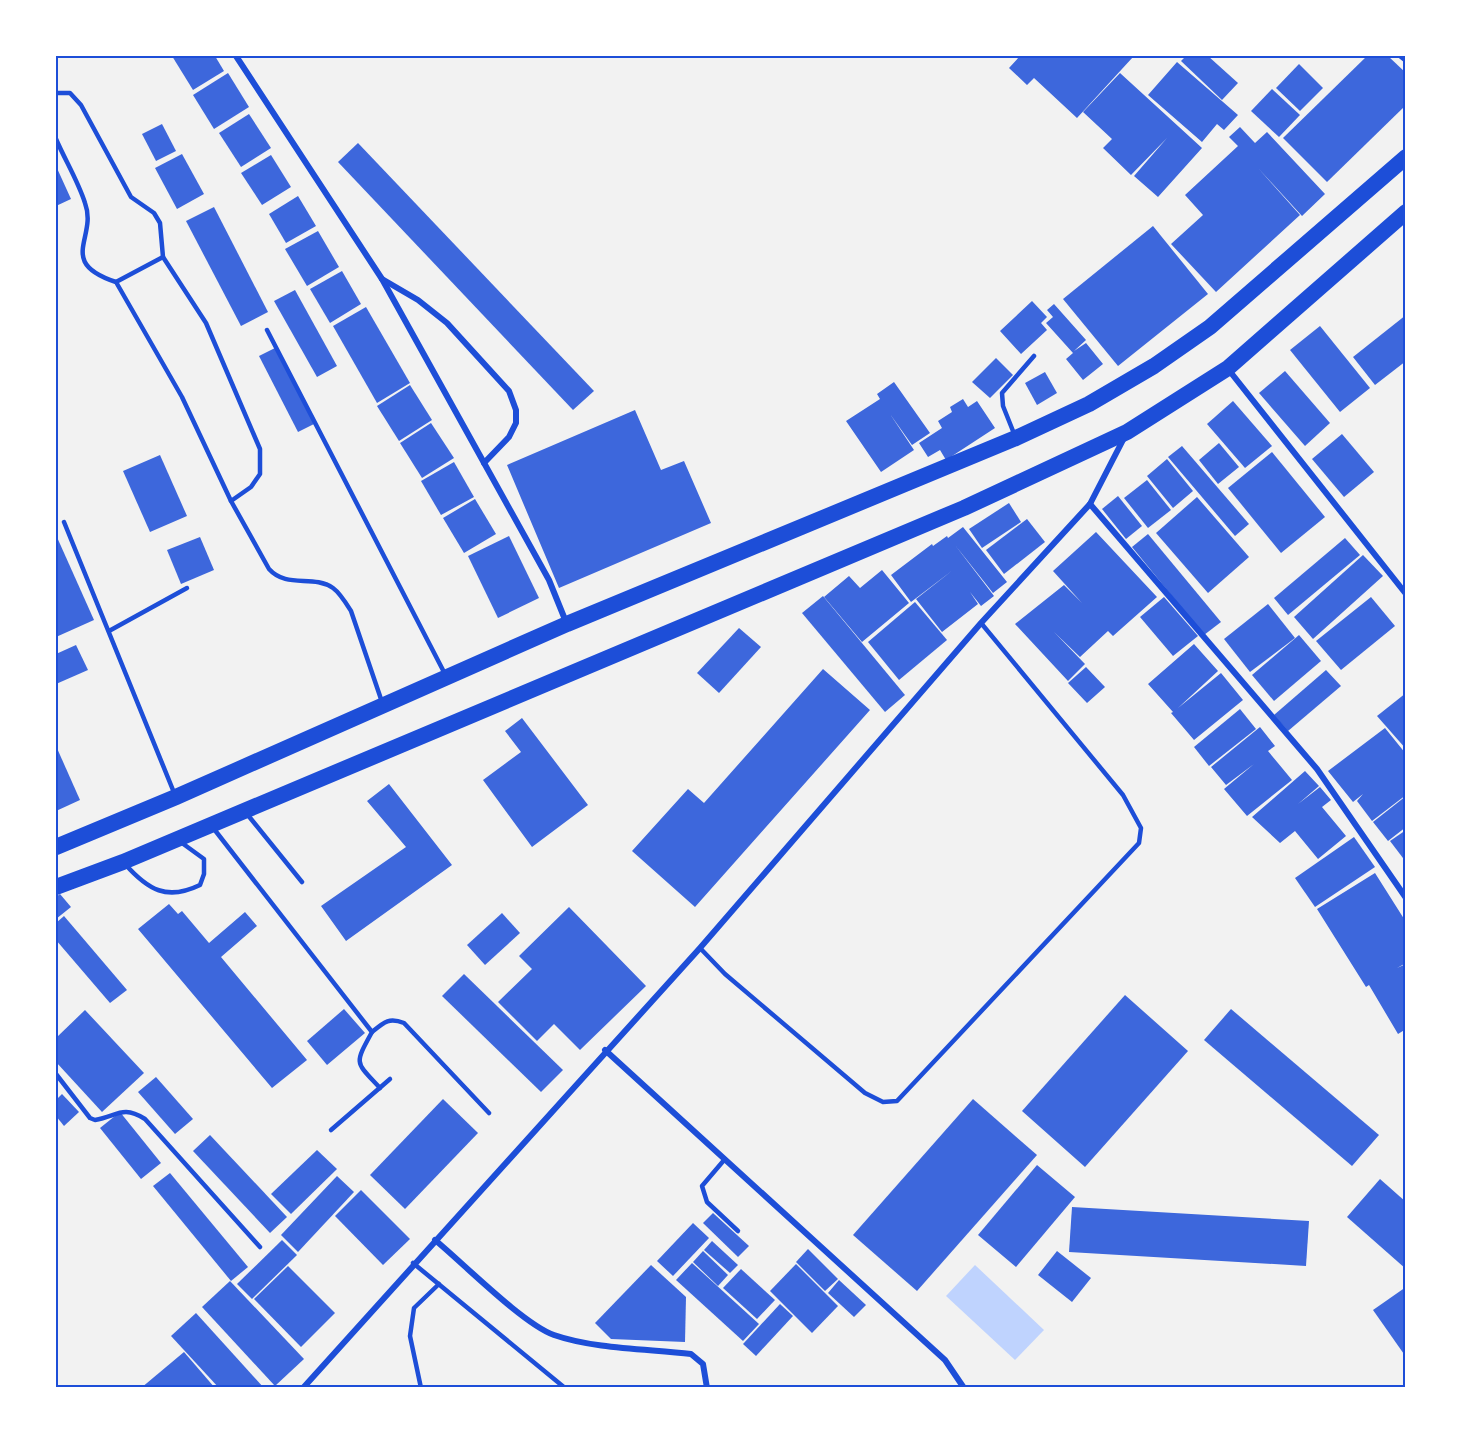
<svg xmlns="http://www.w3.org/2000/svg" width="1461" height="1443" font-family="'Fira Sans Condensed',sans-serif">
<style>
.water{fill:#bfd3fe}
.building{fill:#3d67dc}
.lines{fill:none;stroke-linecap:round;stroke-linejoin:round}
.service{stroke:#1d4ed8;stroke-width:4.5}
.minor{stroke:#1d4ed8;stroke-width:6}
.trunk{stroke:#1d4ed8;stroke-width:16}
.neatline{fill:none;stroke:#1d4ed8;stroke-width:2}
</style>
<rect width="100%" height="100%" fill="#f2f2f2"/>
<polygon class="water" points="975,1265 1044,1330 1015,1360 946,1296"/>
<g class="building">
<polygon points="172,56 215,56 224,71 193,90"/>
<polygon points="1020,56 1132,56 1133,57 1077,118 1034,78 1027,85 1009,68"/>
<polygon points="1186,56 1208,56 1238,83 1222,100 1181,61"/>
<polygon points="1367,56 1388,56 1406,73 1406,105 1327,182 1283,138"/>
<polygon points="1177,62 1238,115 1224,130 1217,124 1202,142 1148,95"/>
<polygon points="1299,64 1323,88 1300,111 1276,88"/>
<polygon points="228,73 249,107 214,129 193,95"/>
<polygon points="1120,73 1202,148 1158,197 1134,176 1167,138 1131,175 1103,148 1112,139 1083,112"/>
<polygon points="1272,89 1300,115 1279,137 1251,111"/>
<polygon points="249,114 271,148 241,167 219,133"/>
<polygon points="162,124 176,151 156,161 142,134"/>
<polygon points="1240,127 1255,143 1267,132 1325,194 1302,216 1258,168 1300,215 1216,292 1171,244 1203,215 1185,195 1238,146 1229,137"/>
<polygon points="358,143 594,391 573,410 338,162"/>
<polygon points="182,154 204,194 177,209 155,168"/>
<polygon points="271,155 291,187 262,205 241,173"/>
<polygon points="56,166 71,199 56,206"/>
<polygon points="298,196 316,226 286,243 269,214"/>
<polygon points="214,207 268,312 241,326 186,221"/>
<polygon points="1153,226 1208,294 1118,366 1063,299"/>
<polygon points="318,231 339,267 307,286 285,249"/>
<polygon points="342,271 361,304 330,323 310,289"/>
<polygon points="295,290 337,366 317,377 274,301"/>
<polygon points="1032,301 1047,317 1041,323 1047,330 1021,354 1000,331"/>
<polygon points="1054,304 1086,340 1074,351 1086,343 1103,364 1083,380 1066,359 1073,353 1046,323 1053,317 1047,310"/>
<polygon points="366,307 410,383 377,403 333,326"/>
<polygon points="1406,315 1406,361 1375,385 1353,357"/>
<polygon points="1320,326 1370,388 1340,412 1290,350"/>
<polygon points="275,348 314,424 298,432 259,356"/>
<polygon points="996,358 1013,375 990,398 972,382"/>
<polygon points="1285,371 1330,423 1305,446 1259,393"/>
<polygon points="1045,372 1057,393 1037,405 1025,383"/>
<polygon points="894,382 930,433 912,445 890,414 914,450 881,472 846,421 880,399 877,394"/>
<polygon points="410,385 432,420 399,441 377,406"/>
<polygon points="963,399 968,407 977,401 995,428 946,460 940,450 928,457 919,443 942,428 938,421 952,412 950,407"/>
<polygon points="1233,401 1272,446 1245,468 1207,424"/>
<polygon points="635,410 661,470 684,461 711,523 559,588 507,465"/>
<polygon points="431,423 454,458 422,478 400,443"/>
<polygon points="1342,434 1374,472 1344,497 1312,459"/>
<polygon points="1219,443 1239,467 1218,484 1199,460"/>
<polygon points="1182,446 1249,524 1235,536 1168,457"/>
<polygon points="1272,452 1325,517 1281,553 1228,488"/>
<polygon points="160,455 187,516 150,532 123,471"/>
<polygon points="1167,459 1193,491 1173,508 1147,476"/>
<polygon points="454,462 474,497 441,515 421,481"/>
<polygon points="1147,480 1171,510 1148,528 1124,498"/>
<polygon points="1118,496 1142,526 1126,539 1102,509"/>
<polygon points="1197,497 1249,557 1208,593 1156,533"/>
<polygon points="475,499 496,534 464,553 443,518"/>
<polygon points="1009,503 1021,522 982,548 969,529"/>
<polygon points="1027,519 1045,542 1004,574 986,550"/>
<polygon points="963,527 1007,582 993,593 955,545 994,596 981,606 970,592 978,604 942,632 916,599 953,570 911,602 891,575 932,544 933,546 947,536 948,538"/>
<polygon points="1096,532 1157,597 1113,636 1108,631 1080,657 1054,632 1085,664 1068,681 1015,624 1064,585 1082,603 1053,571"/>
<polygon points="1148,534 1221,622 1204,635 1132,547"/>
<polygon points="56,535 94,620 56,637"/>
<polygon points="509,536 539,598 498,618 468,556"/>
<polygon points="200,537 214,570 181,584 167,550"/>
<polygon points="1345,538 1360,555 1288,615 1274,598"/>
<polygon points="1363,555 1383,576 1313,639 1294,617"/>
<polygon points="882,570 909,603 862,642 824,597 849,576 860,588"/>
<polygon points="823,596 905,695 885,712 802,613"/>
<polygon points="1164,597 1198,636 1173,656 1140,617"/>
<polygon points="1371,597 1395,626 1341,670 1316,641"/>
<polygon points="915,602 947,640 899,680 868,642"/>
<polygon points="1268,604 1295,638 1250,672 1224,639"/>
<polygon points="739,628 761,647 719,693 697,673"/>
<polygon points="1299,635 1321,661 1274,701 1252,675"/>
<polygon points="1194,644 1218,671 1178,708 1221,673 1243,700 1194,740 1171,713 1173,712 1148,684"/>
<polygon points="76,645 88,670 56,684 56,654"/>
<polygon points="1086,667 1105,687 1087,703 1068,683"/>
<polygon points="823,669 870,710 695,907 632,851 688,789 704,803"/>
<polygon points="1326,670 1341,686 1288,731 1274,715"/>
<polygon points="1406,693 1406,749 1377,716"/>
<polygon points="1240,709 1256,729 1209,766 1194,747"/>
<polygon points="522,718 588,805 532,847 483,780 521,752 505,731"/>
<polygon points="1260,727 1275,746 1268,751 1292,780 1247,816 1224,789 1254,764 1226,785 1211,767"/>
<polygon points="1385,728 1406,754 1406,795 1372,821 1357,801 1363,794 1353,802 1328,771"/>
<polygon points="56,746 80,800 56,811"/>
<polygon points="1305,771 1319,786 1298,804 1320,787 1331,800 1322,807 1346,836 1318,859 1295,831 1280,843 1252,817"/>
<polygon points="389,784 452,865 346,941 321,906 406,847 367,801"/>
<polygon points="1406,796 1406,827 1388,841 1373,822"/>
<polygon points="1406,830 1406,862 1390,841"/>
<polygon points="1354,837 1375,867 1315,907 1295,878"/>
<polygon points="1375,873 1406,922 1406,963 1397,968 1406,964 1406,1029 1398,1034 1369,985 1366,987 1317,909"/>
<polygon points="60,894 71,907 56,919 56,897"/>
<polygon points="169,904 178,914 182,911 209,943 245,912 257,926 221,957 307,1060 272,1088 138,929"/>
<polygon points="569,907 646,986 580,1050 554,1024 537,1041 498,1002 532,969 519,956"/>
<polygon points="502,913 520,933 485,965 467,945"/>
<polygon points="64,916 127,990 110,1003 56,940 56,923"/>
<polygon points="464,974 563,1070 541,1092 442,996"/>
<polygon points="1125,995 1188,1051 1085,1167 1022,1111"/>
<polygon points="344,1009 365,1033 327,1065 307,1041"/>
<polygon points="1231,1009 1379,1135 1352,1166 1204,1040"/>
<polygon points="85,1010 144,1073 102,1112 56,1062 56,1038"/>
<polygon points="156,1077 193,1119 175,1134 138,1092"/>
<polygon points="62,1094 79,1112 64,1126 56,1116 56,1100"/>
<polygon points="443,1099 478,1133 405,1209 370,1175"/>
<polygon points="973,1099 1037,1155 917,1291 853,1235"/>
<polygon points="120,1112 161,1163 141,1179 100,1128"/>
<polygon points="210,1135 287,1217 270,1233 193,1151"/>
<polygon points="317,1150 337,1169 291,1214 271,1194"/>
<polygon points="1037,1165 1075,1197 1016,1267 978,1235"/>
<polygon points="170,1173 248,1267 231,1281 153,1186"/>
<polygon points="337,1176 354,1192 298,1252 281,1235"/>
<polygon points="1380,1179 1406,1202 1406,1269 1347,1217"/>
<polygon points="361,1190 410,1239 383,1265 335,1216"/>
<polygon points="1072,1207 1309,1221 1306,1266 1069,1252"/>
<polygon points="713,1213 749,1246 738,1257 703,1223"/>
<polygon points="693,1223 709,1238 673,1276 657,1261"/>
<polygon points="282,1240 297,1255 252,1299 237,1284"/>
<polygon points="712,1241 738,1265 730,1273 704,1250"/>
<polygon points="808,1249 838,1279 825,1291 796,1262"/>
<polygon points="703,1251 728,1275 718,1286 693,1262"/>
<polygon points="1057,1251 1091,1278 1072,1302 1038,1275"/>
<polygon points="692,1263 759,1324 743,1341 676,1280"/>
<polygon points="796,1264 838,1306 812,1333 770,1291"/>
<polygon points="651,1265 686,1297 685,1342 611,1339 595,1323"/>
<polygon points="288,1266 335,1313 301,1347 254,1299"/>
<polygon points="741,1269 775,1300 757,1319 723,1288"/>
<polygon points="839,1280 866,1305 854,1317 828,1293"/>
<polygon points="230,1281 304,1359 275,1386 202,1307"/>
<polygon points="1406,1287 1406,1357 1373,1310"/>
<polygon points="780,1304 793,1316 756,1356 743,1344"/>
<polygon points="196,1313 264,1388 219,1388 171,1336"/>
<polygon points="184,1352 215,1388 141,1388"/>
</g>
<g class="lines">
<g class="service">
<polyline points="56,93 70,93 81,105 131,197 154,213 160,223 163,257 206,323 260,449 260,474 251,487 231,501"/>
<path d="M56,139C65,160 78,181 85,203C98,238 56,262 116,282L182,397L231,501L269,569C287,589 313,574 333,588C340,593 346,603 351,611L382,702"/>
<polyline points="116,282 163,257"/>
<polyline points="267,330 445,674"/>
<polyline points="1015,436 1003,406 1002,393 1034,356"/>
<polyline points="64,522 175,795"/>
<polyline points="109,631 187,588"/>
<polyline points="247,814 302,882"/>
<path d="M214,829L372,1032C384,1022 389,1017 404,1023L489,1113"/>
<path d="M125,864C148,890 167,901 200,885L204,874V859L182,843"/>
<polyline points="700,948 725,974 865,1093 883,1102 897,1101 1139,843 1141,828 1123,795 981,623"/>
<path d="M372,1032C354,1065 355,1061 380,1088"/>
<path d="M56,1074L90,1118L95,1120C118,1116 122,1105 145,1119L260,1247"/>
<polyline points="331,1130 390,1079"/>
<polyline points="725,1159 702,1186 707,1202 738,1231"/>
<polyline points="413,1263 565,1388"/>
<polyline points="421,1388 410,1336 414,1308 439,1284"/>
</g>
<g class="minor">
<polyline points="236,56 382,279 549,580 566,622"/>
<polyline points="1401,56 1406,60"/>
<polyline points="382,279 418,300 447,323 509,391 516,410 516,423 509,437 484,463"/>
<polyline points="1228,369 1406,594"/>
<polyline points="1090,504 1317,769 1406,898"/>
<polyline points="605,1050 945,1360 964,1388"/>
<path d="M435,1240C463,1263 523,1324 554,1335C594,1349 649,1349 691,1354L703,1364L707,1388"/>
<polyline points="303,1388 700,948 981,623 1090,504 1124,438"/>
</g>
<g class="trunk">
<polyline points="56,847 176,797 567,624 1016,438 1089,404 1154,366 1210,327 1406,157"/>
<polyline points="56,887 123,862 964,508 1127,432 1228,368 1406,212"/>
</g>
</g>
<rect width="1461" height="1443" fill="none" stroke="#ffffff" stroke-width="114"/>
<rect x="57" y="57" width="1347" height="1329" class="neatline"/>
</svg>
